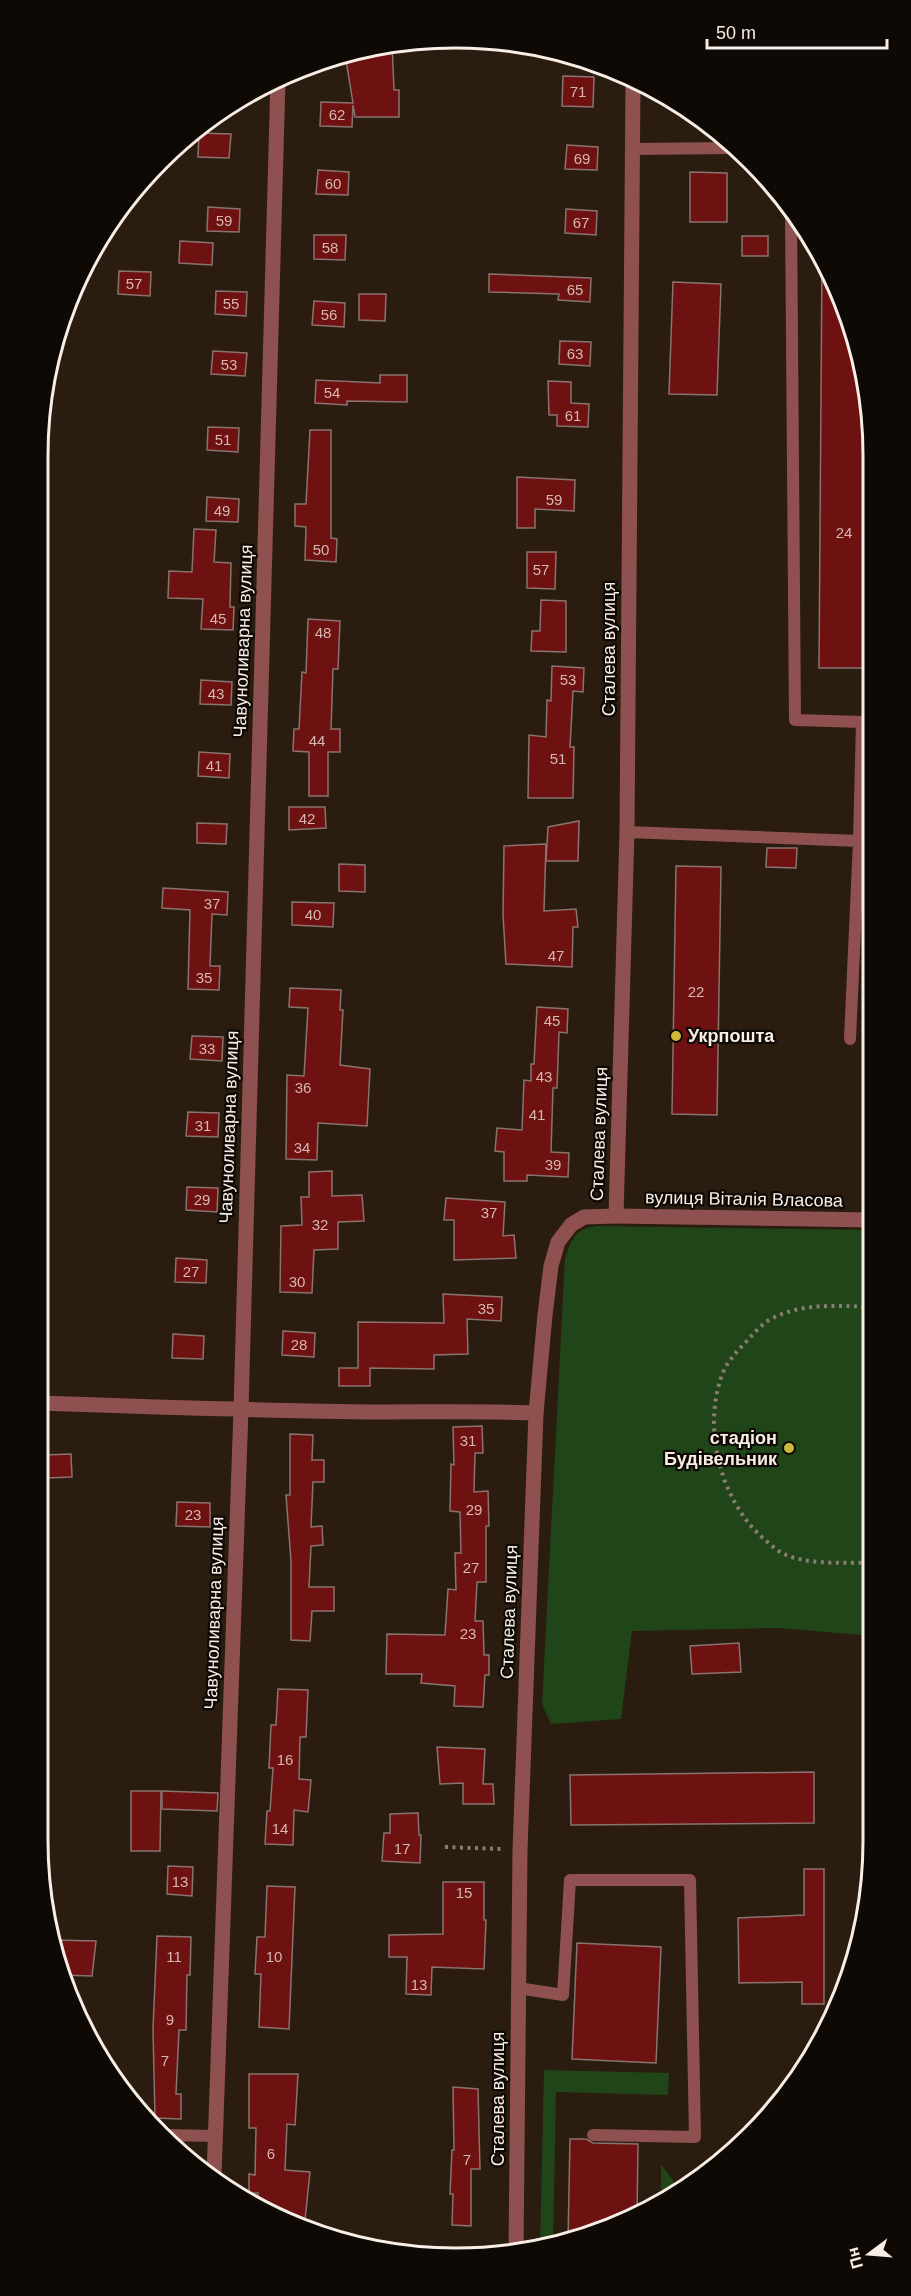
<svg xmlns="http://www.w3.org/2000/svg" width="911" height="2296" font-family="Arial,sans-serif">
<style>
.green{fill:#204518}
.building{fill:#6e1111;stroke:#8a726f;stroke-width:1.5}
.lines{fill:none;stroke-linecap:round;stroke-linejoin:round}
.path{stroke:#897d73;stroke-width:4;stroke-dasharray:3 4.5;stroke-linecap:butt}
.service{stroke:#8f514f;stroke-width:12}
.minor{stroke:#8f514f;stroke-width:15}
.poi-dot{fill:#ccb938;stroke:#0e0904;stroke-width:2}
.labels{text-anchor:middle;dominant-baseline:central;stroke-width:4.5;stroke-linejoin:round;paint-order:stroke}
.number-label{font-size:15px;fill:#d6b7b1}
.street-label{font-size:18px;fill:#f8eee6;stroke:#0e0904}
.poi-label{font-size:18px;font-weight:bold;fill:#f8eee6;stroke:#0e0904;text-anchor:start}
.rim{fill:none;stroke:#f8eee6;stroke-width:3}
</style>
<rect width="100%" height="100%" fill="#2a1d10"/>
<g class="green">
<path d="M598,1226L872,1230L873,1636L778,1628L632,1631L621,1719L551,1724L542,1704L565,1259C571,1240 576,1227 598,1226Z"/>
<polygon points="544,2070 669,2073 668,2095 556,2092 553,2246 540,2250"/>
<polygon points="661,2164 681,2192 661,2202"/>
</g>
<g class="building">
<polygon points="392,43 394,90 399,90 399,117 355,117 353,105 352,127 320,126 321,102 353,103 345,54"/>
<polygon points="563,76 594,77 593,107 562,106"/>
<polygon points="199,133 231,134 229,158 198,157"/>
<polygon points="567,145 598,147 597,170 565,169"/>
<polygon points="318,170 349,172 348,195 316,194"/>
<polygon points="690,172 727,173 727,222 690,222"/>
<polygon points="208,207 240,209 239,232 207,231"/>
<polygon points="566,209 597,211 596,235 565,233"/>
<polygon points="314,235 346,235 345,260 314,259"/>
<rect x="742" y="236" width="26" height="20"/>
<polygon points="180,241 213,243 212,265 179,263"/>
<polygon points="822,259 831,271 869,397 867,668 819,668"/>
<polygon points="119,271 151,272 150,296 118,294"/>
<polygon points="489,274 591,278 590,302 558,300 559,294 489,292"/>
<polygon points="673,282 721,284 717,395 669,394"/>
<polygon points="216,291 247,292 246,316 215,314"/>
<polygon points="359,294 386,294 385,321 359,320"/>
<polygon points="314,301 345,303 344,327 312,325"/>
<polygon points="560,341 591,342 590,366 559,364"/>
<polygon points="213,351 247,353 245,376 211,374"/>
<polygon points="380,375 407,375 407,402 347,401 347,405 315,403 316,380 380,383"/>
<polygon points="548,381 571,382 571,403 589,404 588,427 557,426 557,415 549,415"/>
<polygon points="208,427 239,428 238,452 207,450"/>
<polygon points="310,430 331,430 331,538 337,539 336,562 305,560 306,527 295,526 295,504 306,504"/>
<polygon points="517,477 575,480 574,511 535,509 535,528 517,528"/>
<polygon points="207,497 239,499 238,522 206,521"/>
<polygon points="194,529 216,530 214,562 231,563 230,607 234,607 233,630 201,629 203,599 168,598 169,571 192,572"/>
<polygon points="527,552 556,552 555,589 527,588"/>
<polygon points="541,600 566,601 566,652 531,651 532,631 540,631"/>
<polygon points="308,619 340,621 338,669 333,669 331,729 340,729 340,752 328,752 328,796 309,796 309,752 293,751 294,729 299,729 302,672 306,673"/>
<polygon points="552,666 584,668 583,692 573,691 570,747 574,747 573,798 528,798 529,735 546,737 547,700 551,701"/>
<polygon points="201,680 232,682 231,705 200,704"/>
<polygon points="199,752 230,754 229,778 198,776"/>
<polygon points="289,807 325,807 326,828 289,830"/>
<polygon points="579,821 578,861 546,861 548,827"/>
<polygon points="197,823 227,824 226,844 197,843"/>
<polygon points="546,844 544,911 576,909 578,927 573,927 572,967 506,964 503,915 504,846"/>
<polygon points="767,848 797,848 796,868 766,867"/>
<polygon points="339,864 365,865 365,892 339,891"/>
<polygon points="676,866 721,867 717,1115 672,1114"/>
<polygon points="163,888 228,892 227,915 212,914 210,966 220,966 219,990 188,989 190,910 162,908"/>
<polygon points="292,902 334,903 333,927 292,925"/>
<polygon points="290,988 341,990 340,1010 343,1010 340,1065 370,1069 367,1126 318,1123 317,1160 286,1159 287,1075 304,1076 308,1008 289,1007"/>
<polygon points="537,1007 568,1009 567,1033 559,1032 557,1088 553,1088 551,1152 569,1153 568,1177 527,1175 527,1181 504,1181 504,1152 495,1151 497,1128 522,1130 524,1080 531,1081 531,1064 534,1064"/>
<polygon points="192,1036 223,1037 222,1061 190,1059"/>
<polygon points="188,1112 219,1113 218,1137 186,1136"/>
<polygon points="332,1171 332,1196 362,1195 364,1221 338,1222 338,1249 314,1250 312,1293 280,1292 281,1226 302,1225 301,1197 309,1197 309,1172"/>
<polygon points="187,1187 218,1188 217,1212 186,1210"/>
<polygon points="446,1198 505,1202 503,1236 514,1235 516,1258 454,1260 454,1220 444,1220"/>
<polygon points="176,1258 207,1260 206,1283 175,1282"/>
<polygon points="443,1294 502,1297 501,1321 467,1319 468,1354 434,1355 434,1369 370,1368 370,1386 339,1386 339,1368 358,1368 358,1322 444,1323"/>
<polygon points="283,1331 315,1333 314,1357 282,1355"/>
<polygon points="173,1334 204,1336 203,1359 172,1358"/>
<polygon points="482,1426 483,1453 475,1453 474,1492 488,1491 489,1526 486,1526 486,1582 477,1582 475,1621 483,1621 484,1655 489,1655 489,1675 485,1675 483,1707 454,1706 455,1686 421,1683 422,1674 386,1674 387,1634 445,1635 448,1589 456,1590 455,1553 461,1553 460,1512 450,1511 451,1464 454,1465 453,1427"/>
<polygon points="290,1434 313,1435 312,1460 324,1460 324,1482 313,1482 311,1527 322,1526 323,1545 311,1546 309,1587 334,1587 334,1611 312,1611 310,1641 291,1640 291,1561 286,1495 290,1495"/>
<polygon points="71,1454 72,1477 45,1478 44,1455"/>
<polygon points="177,1502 210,1503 210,1527 176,1526"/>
<polygon points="739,1643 741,1672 692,1674 690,1646"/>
<polygon points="278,1689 308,1690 306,1737 300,1737 299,1779 311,1780 308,1812 294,1810 293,1845 265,1844 267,1811 270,1811 273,1768 269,1768 271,1725 276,1725"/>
<polygon points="437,1747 485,1749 483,1784 493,1784 494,1804 463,1804 463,1783 440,1784"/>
<polygon points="814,1772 814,1823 571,1825 570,1775"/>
<polygon points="131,1791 161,1791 160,1851 131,1851"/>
<polygon points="162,1791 218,1793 217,1811 162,1809"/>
<polygon points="418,1813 419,1835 421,1835 420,1863 382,1861 384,1833 390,1833 390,1814"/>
<polygon points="168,1866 193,1867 192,1896 167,1894"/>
<polygon points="804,1869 824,1869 824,2004 802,2004 802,1982 739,1983 738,1918 804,1915"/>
<polygon points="443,1882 484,1882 484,1920 486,1920 484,1969 432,1967 431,1995 406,1994 407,1957 389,1957 389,1935 443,1934"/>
<polygon points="267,1886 295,1887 289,2029 259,2027 261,1974 255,1974 257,1937 265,1937"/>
<polygon points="157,1936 191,1937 190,1975 187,1975 186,2030 179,2030 176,2094 181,2094 181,2119 155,2118 153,2029"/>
<polygon points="54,1940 96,1941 92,1976 60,1975"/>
<polygon points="577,1943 661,1947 656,2063 572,2059"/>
<polygon points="249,2074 298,2074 295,2125 287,2124 285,2170 310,2172 305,2220 286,2220 258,2208 258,2193 249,2193 249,2174 255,2175 256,2128 249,2128"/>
<polygon points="453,2087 478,2089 480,2169 471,2169 471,2226 452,2225 453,2194 450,2194 452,2150 454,2150"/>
<polygon points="570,2139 586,2139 593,2143 638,2144 637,2215 616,2227 568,2241"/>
</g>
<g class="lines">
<g class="path">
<path d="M872,1307C836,1306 802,1302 769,1320C760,1326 753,1334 746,1342C736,1352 727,1362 722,1375C702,1429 721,1502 764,1539C770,1544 776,1550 782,1553C808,1566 844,1562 873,1563"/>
<polyline points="445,1847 501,1849"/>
</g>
<g class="service">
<polyline points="632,149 733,148"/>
<polyline points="791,211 795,720 862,722 859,841"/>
<polyline points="627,832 859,841 850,1039"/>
<polyline points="518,1988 563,1995 570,1880 690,1880 695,2137 593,2135"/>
<polyline points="164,2135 216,2136"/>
</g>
<g class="minor">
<polyline points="616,1216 872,1220"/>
<path d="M38,1403C152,1407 266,1411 381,1412C433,1412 484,1411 536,1413"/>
<polyline points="214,2176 241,1410 278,79"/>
<polyline points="516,2251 520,1850 536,1413 545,1315 551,1266 558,1242 571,1225 584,1217 616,1216 627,832 633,83"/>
</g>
</g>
<g class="poi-dot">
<circle cx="676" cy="1036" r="6"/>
<circle cx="789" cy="1448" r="6"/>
</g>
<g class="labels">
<g class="number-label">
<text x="578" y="91">71</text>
<text x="337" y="114">62</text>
<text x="582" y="158">69</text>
<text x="333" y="183">60</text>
<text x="224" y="220">59</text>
<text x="581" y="222">67</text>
<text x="330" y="247">58</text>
<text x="134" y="283">57</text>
<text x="575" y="289">65</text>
<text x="231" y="303">55</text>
<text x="329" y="314">56</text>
<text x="575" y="353">63</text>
<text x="229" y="364">53</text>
<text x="332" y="392">54</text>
<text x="573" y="415">61</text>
<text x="223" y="439">51</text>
<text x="554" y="499">59</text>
<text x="222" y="510">49</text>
<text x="844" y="532">24</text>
<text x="321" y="549">50</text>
<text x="541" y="569">57</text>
<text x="218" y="618">45</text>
<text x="323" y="632">48</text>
<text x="568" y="679">53</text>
<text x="216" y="693">43</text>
<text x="317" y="740">44</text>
<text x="558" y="758">51</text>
<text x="214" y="765">41</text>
<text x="307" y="818">42</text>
<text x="212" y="903">37</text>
<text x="313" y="914">40</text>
<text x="556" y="955">47</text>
<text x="204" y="977">35</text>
<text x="696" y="991">22</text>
<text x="552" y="1020">45</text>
<text x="207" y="1048">33</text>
<text x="544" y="1076">43</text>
<text x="303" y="1087">36</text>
<text x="537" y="1114">41</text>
<text x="203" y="1125">31</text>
<text x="302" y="1147">34</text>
<text x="553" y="1164">39</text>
<text x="202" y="1199">29</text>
<text x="489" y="1212">37</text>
<text x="320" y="1224">32</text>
<text x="191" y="1271">27</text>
<text x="297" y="1281">30</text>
<text x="486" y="1308">35</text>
<text x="299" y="1344">28</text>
<text x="468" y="1440">31</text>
<text x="474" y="1509">29</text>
<text x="193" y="1514">23</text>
<text x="471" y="1567">27</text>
<text x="468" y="1633">23</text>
<text x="285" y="1759">16</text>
<text x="280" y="1828">14</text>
<text x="402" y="1848">17</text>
<text x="180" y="1881">13</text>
<text x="464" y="1892">15</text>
<text x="174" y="1956">11</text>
<text x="274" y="1956">10</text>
<text x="419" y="1984">13</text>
<text x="170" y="2019">9</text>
<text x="165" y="2060">7</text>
<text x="271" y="2153">6</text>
<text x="467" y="2159">7</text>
</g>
<g class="street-label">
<text transform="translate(243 641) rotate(-88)">Чавуноливарна вулиця</text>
<text transform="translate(609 649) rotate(-90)">Сталева вулиця</text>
<text transform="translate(229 1127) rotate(-88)">Чавуноливарна вулиця</text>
<text transform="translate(599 1134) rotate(-88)">Сталева вулиця</text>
<text transform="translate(744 1199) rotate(1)">вулиця Віталія Власова</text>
<text transform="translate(509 1612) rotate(-88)">Сталева вулиця</text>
<text transform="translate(214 1613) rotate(-88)">Чавуноливарна вулиця</text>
<text transform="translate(498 2099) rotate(-90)">Сталева вулиця</text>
</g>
<g class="poi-label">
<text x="688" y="1036">Укрпошта</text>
<text x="777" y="1438" text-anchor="end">стадіон<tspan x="777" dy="21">Будівельник</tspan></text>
</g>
</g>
<path d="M0 0H911V2296H0ZM455 48H456A407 407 0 0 1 863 455V1841A407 407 0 0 1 456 2248H455A407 407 0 0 1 48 1841V455A407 407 0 0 1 455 48Z" fill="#0e0904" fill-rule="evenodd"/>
<path class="rim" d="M455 48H456A407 407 0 0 1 863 455V1841A407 407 0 0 1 456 2248H455A407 407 0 0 1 48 1841V455A407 407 0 0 1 455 48Z"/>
<g transform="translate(869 2254) rotate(254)" stroke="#0e0904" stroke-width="4.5" paint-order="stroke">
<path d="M0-4.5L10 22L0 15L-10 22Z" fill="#f8eee6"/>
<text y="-9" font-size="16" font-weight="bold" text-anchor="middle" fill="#f8eee6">Пн</text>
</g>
<path d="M707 39v9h180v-9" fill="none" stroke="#f8eee6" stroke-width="3"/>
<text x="716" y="39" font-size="18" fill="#f8eee6" stroke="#0e0904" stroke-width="4.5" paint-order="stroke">50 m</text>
</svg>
